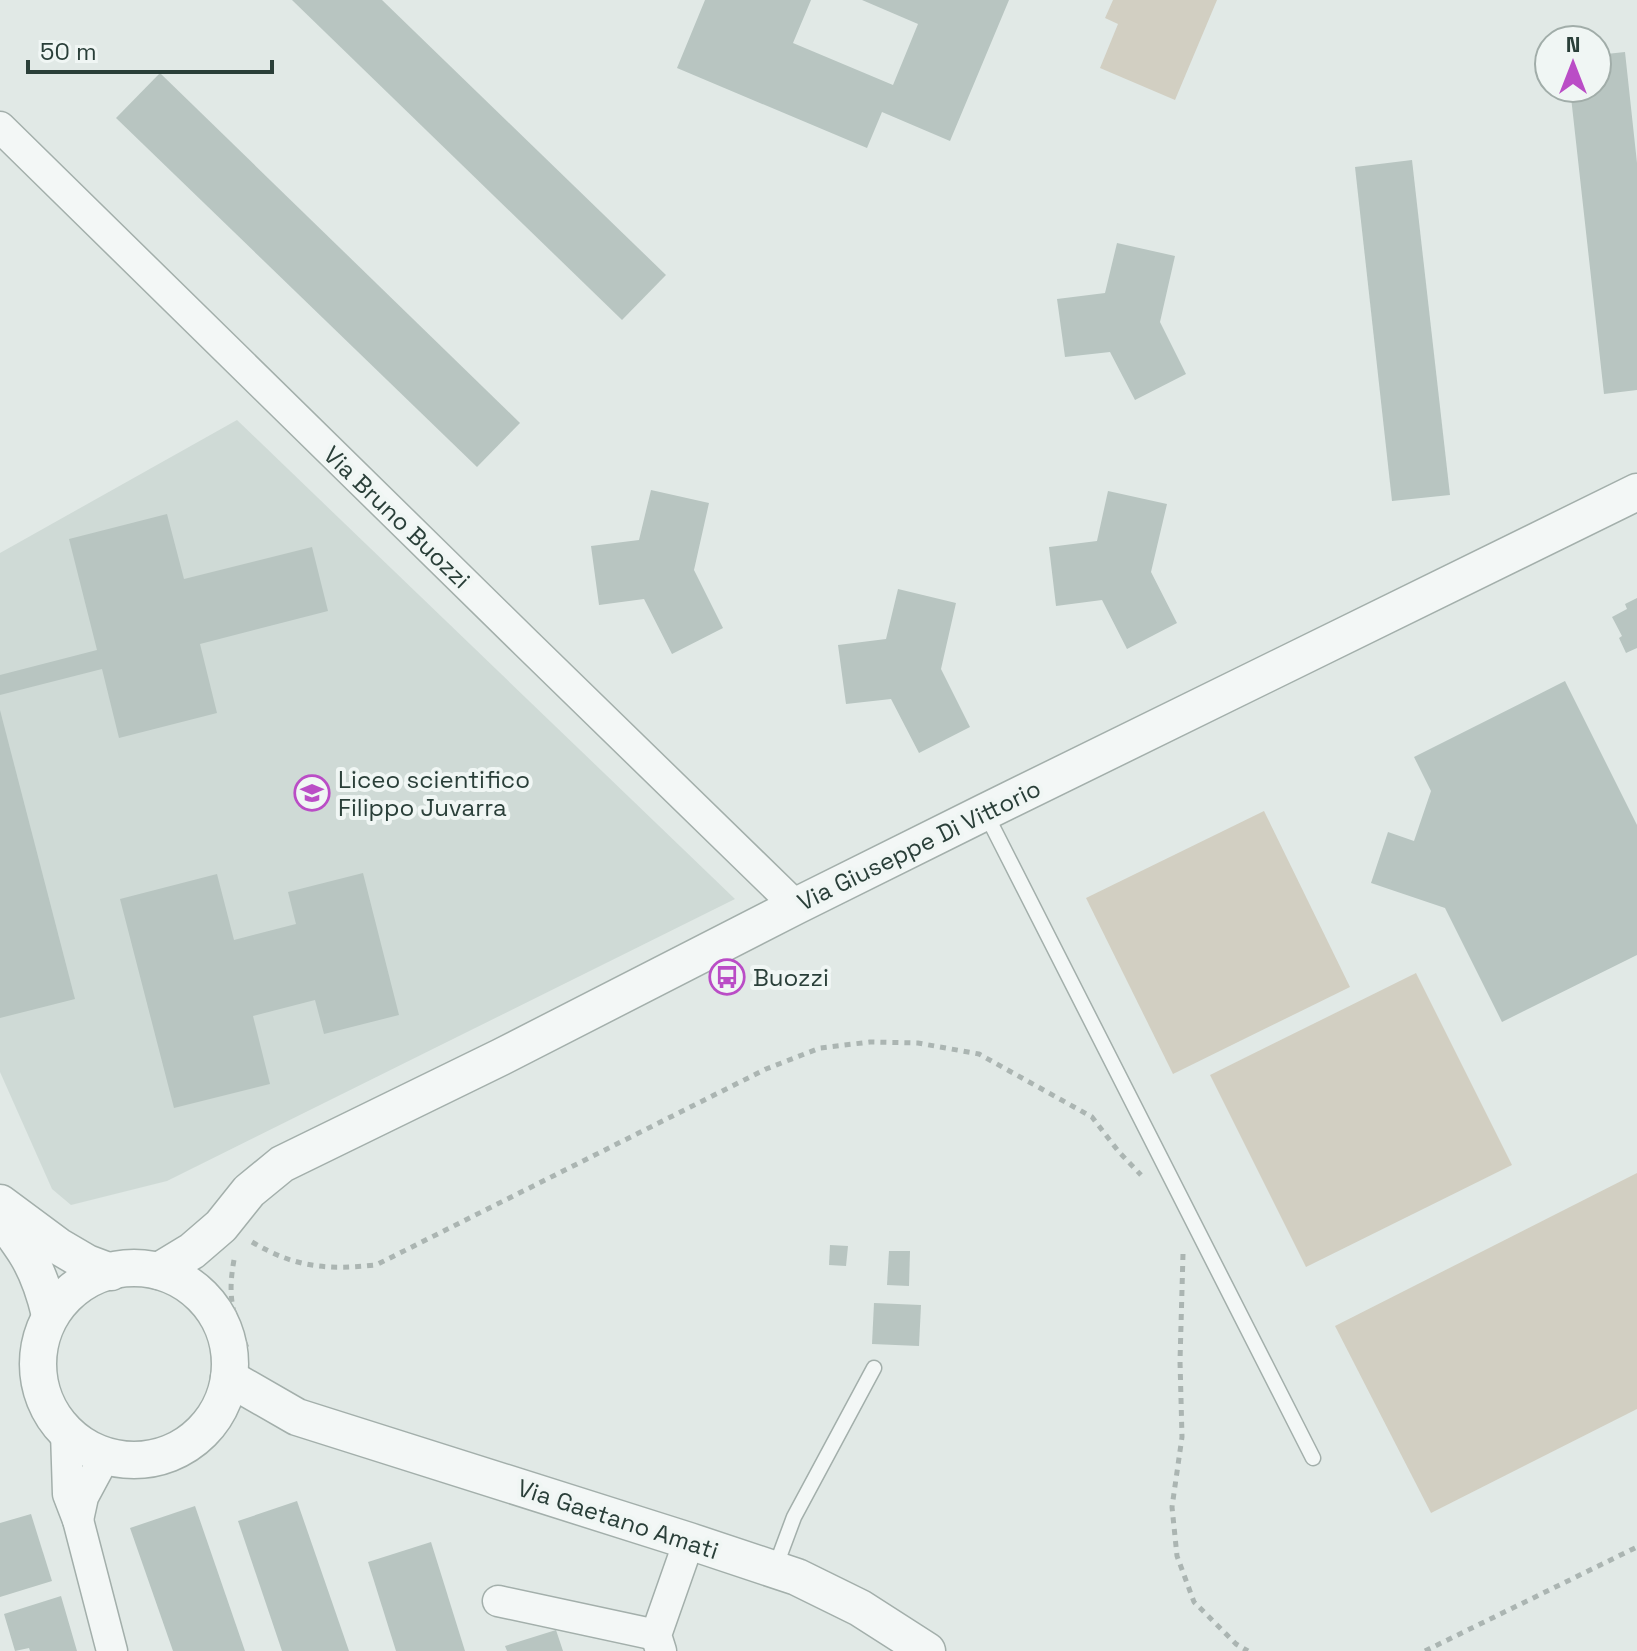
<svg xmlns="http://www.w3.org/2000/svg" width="1637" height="1651" font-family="'Space Grotesk',sans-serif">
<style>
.built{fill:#cfdad6}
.green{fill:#d2cfc2}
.building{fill:#b8c5c1}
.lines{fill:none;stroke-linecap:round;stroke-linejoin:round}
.service-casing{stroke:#a3afab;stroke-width:17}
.minor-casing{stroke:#a3afab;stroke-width:33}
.tertiary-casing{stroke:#a3afab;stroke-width:39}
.path{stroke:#abb5b2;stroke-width:5;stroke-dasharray:6 6;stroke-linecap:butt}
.service{stroke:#f3f7f6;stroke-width:14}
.minor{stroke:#f3f7f6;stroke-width:30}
.tertiary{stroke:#f3f7f6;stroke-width:36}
.labels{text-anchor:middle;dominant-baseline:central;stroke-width:8;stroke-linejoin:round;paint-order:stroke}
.street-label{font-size:24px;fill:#2a3f39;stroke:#f0f6f4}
.poi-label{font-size:24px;fill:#2a3f39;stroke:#f0f6f4;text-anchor:start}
</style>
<rect width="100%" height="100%" fill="#e1e9e6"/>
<polygon class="built" points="237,420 735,899 167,1181 71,1205 52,1189 0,1072 0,553"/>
<g class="green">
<polygon points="1113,0 1217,0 1175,100 1100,68 1118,24 1105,18"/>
<polygon points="1264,811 1350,987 1173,1074 1086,898"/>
<polygon points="1416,973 1512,1165 1306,1267 1210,1075"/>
<polygon points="1637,1173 1637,1409 1431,1513 1335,1326"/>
</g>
<g class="building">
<polygon points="292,0 382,0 666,275 622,320"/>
<polygon points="705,0 811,0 793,43 893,85 918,24 862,0 1009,0 950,141 882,112 867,148 677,68"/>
<polygon points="1625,52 1637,163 1637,390 1604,394 1570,88 1597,88 1597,55"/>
<polygon points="160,73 520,423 477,467 116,118"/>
<polygon points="1412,160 1450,495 1392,501 1355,167"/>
<polygon points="1117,243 1175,256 1160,322 1186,374 1135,400 1110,352 1065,357 1057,299 1105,293"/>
<polygon points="651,490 709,503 694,570 723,628 672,654 644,599 599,605 591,546 639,540"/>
<polygon points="1108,491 1167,504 1151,572 1177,623 1127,649 1102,600 1056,606 1049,547 1097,541"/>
<polygon points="167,514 184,579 312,547 328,611 200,644 217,713 119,738 102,669 0,695 0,675 97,650 69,539"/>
<polygon points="898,589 956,603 941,669 970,727 919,753 891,699 846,704 838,645 886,639"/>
<polygon points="1637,598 1637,648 1626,653 1619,638 1622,636 1612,617 1627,609 1625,604"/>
<polygon points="1565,681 1637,825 1637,955 1502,1022 1445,908 1371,883 1388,832 1414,841 1431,791 1414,757"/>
<polygon points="0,710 75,999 0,1018"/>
<polygon points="363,873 399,1015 324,1034 315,1000 253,1016 270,1084 174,1108 120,899 217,874 234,940 296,924 288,892"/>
<polygon points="830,1245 848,1246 846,1266 829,1265"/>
<polygon points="889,1251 910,1251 909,1286 887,1285"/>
<polygon points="874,1303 921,1305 919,1346 872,1344"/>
<polygon points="297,1501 349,1651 282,1651 238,1521"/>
<polygon points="195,1506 245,1651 173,1651 130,1528"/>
<polygon points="31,1514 52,1581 0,1597 0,1523"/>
<polygon points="431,1542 465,1651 396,1651 368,1562"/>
<polygon points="61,1596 77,1651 30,1651 29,1648 15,1651 4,1614"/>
<polygon points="556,1630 563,1651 507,1651 505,1646"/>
</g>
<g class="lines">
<defs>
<g id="service">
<polyline points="985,812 1313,1458"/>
<polyline points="775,1568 794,1517 874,1368"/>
</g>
<g id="minor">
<polyline points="0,127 526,643 796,906"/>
<polyline points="66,1432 68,1494 78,1520 112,1651"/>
<polyline points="78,1520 83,1497 105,1456"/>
<polyline points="498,1601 656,1635"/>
<polyline points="661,1651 656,1635 689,1541"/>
</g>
<g id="tertiary">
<polyline points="0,1203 58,1246 87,1263 111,1272"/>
<path d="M2,1214C8,1229 18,1240 26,1253C38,1272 45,1294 50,1315"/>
<circle cx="134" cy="1364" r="96"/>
<polyline points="159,1271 192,1251 221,1226 249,1191 282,1164 501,1057 796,906 985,812 1637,492"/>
<polyline points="229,1378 297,1417 689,1541 797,1577 860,1608 927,1651"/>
</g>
</defs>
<use href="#service" class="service-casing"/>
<use href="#minor" class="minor-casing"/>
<use href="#tertiary" class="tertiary-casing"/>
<g class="path">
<path d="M252,1242C296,1268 327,1270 376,1265L766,1069L820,1048L870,1042L918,1043L979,1054L1092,1117L1119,1152L1141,1175"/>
<polyline points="1183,1254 1180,1361 1182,1437 1172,1507 1177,1556 1194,1602 1236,1644 1248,1651"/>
<path d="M234,1260C227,1298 233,1316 248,1350"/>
<polyline points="1425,1651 1637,1547"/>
</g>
<use href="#service" class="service"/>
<use href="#minor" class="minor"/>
<use href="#tertiary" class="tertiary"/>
</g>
<defs>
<symbol id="school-ring" viewBox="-11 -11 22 22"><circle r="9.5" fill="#f0f6f4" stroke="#ba4dc6" stroke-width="1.5"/><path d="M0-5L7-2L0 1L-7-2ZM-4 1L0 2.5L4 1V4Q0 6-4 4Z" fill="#ba4dc6"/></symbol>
<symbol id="bus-ring" viewBox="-11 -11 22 22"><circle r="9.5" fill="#f0f6f4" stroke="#ba4dc6" stroke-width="1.5"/><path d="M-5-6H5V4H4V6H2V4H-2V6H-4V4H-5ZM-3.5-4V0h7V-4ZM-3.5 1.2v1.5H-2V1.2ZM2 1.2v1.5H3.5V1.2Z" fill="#ba4dc6"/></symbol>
</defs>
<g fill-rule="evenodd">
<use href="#school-ring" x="292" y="773" width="40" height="40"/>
<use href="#bus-ring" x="707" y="957" width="40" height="40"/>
</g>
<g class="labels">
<g class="street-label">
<text transform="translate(397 517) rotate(44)">Via Bruno Buozzi</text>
<text transform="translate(919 845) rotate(-26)">Via Giuseppe Di Vittorio</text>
<text transform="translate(618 1519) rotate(18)">Via Gaetano Amati</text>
</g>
<g class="poi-label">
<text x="338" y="779">Liceo scientifico<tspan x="338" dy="28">Filippo Juvarra</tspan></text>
<text x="753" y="977">Buozzi</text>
</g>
</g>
<g transform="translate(1573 64)"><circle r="38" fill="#f0f6f4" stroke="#a1ada9" stroke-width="2"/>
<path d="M0-6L14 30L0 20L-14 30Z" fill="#ba4dc6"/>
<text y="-12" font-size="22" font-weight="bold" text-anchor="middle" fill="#2a3f39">N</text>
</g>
<path d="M28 60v12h244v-12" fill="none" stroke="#2a3f39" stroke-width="4"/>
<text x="40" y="60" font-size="24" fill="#2a3f39" stroke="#f0f6f4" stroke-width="6" paint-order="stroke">50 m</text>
</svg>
